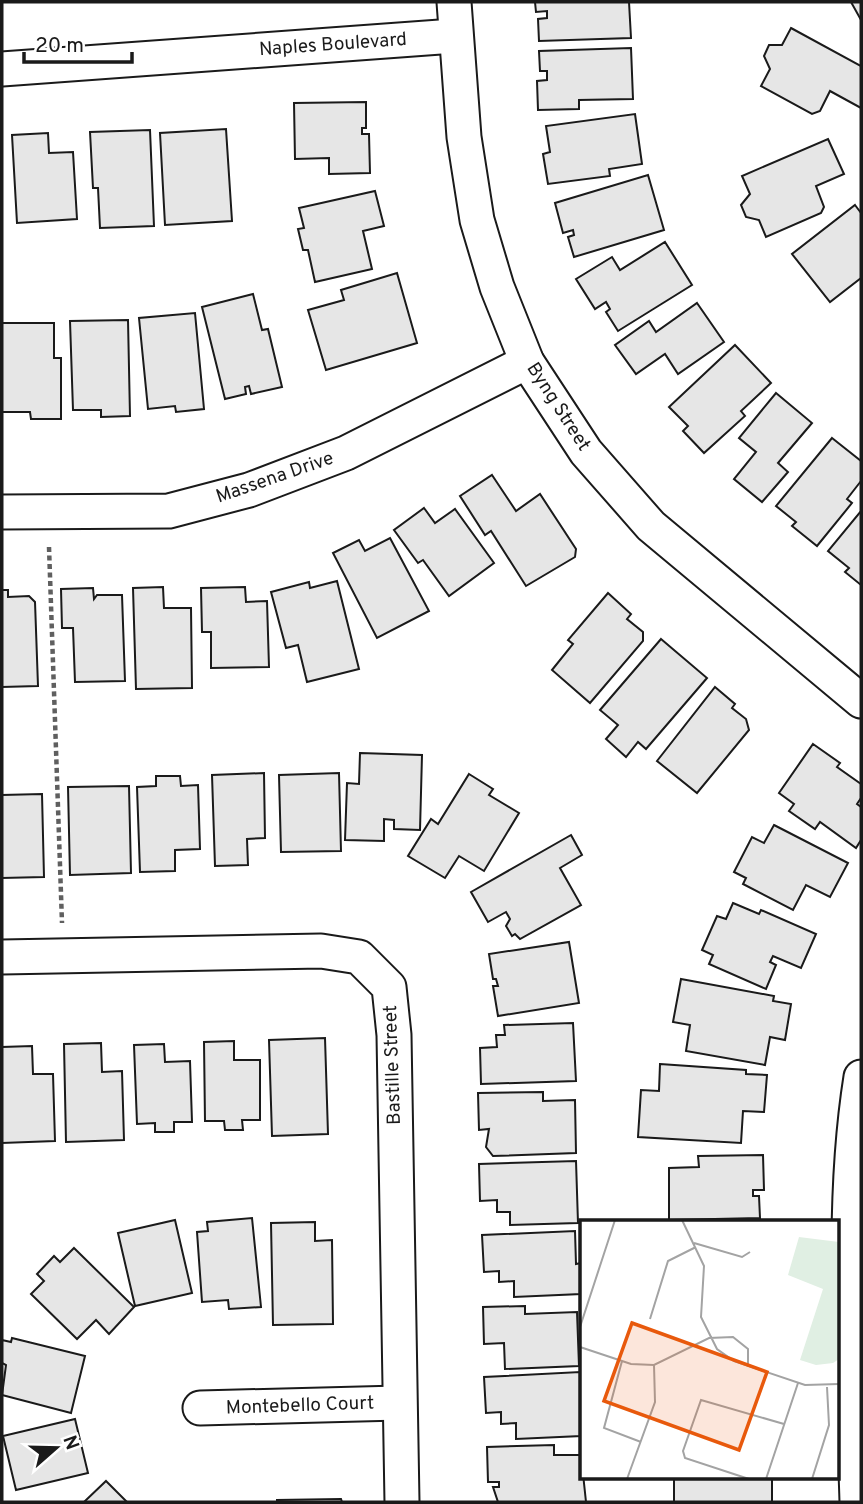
<svg xmlns="http://www.w3.org/2000/svg" width="863" height="1504" font-family="Overpass,sans-serif">
<style>
.building{fill:#e6e6e6;stroke:#1a1a1a;stroke-width:2}
.lines{fill:none;stroke-linecap:round;stroke-linejoin:round}
.minor-casing{stroke:#1a1a1a;stroke-width:37}
.path{stroke:#5f5f5f;stroke-width:4.5;stroke-dasharray:5 3.5;stroke-linecap:butt}
.minor{stroke:#fff;stroke-width:33}
.labels{text-anchor:middle;dominant-baseline:central;stroke-width:5;stroke-linejoin:round;paint-order:stroke}
.street-label{font-size:19px;fill:#1a1a1a;stroke:#fff}
.inset-road{fill:none;stroke:#a3a3a3;stroke-width:2}
.view{fill:#e8590c;fill-opacity:0.15;stroke:#e8590c;stroke-width:3.5}
.inset-edge{fill:none;stroke:#1a1a1a;stroke-width:3.5}
</style>
<rect width="100%" height="100%" fill="#fff"/>
<g class="building">
<polygon points="535,2 629,2 631,38 539,41 538,19 547,18 547,11 536,12"/>
<polygon points="851,2 861,2 861,20"/>
<polygon points="791,28 861,66 861,108 830,91 820,111 812,114 761,86 770,69 764,56 769,45 782,45"/>
<polygon points="631,48 633,99 579,100 579,109 538,110 537,81 547,80 547,71 540,71 539,51"/>
<polygon points="366,102 366,128 362,128 362,134 369,134 370,173 329,174 329,158 295,159 294,103"/>
<polygon points="635,114 642,164 609,169 610,176 548,184 543,154 550,152 546,126"/>
<polygon points="226,129 232,221 165,225 160,133"/>
<polygon points="150,130 154,226 100,228 98,188 93,188 90,132"/>
<polygon points="48,133 49,153 73,152 77,219 17,223 12,135"/>
<polygon points="828,139 844,174 816,186 824,207 821,213 766,237 759,220 746,217 741,205 750,194 742,176"/>
<polygon points="648,175 664,230 574,257 568,237 574,235 573,230 563,233 555,203"/>
<polygon points="375,191 384,226 363,231 372,269 315,282 308,250 303,250 298,229 304,228 299,208"/>
<polygon points="855,205 861,213 861,278 830,302 792,254"/>
<polygon points="665,242 692,285 618,331 606,312 610,309 606,302 595,309 576,279 612,257 620,270"/>
<polygon points="397,273 417,343 326,370 308,310 344,300 341,290"/>
<polygon points="253,294 262,330 268,329 282,387 251,394 249,386 245,387 246,394 225,399 202,307"/>
<polygon points="697,303 724,342 678,374 665,354 636,374 615,345 649,321 656,332"/>
<polygon points="195,313 204,409 176,412 175,406 148,409 139,318"/>
<polygon points="128,320 130,416 101,417 101,410 73,410 70,321"/>
<polygon points="2,323 54,323 54,358 61,358 61,419 31,419 30,412 2,412"/>
<polygon points="735,345 771,383 741,411 745,416 704,453 683,431 688,426 669,407"/>
<polygon points="776,393 812,423 778,463 788,472 762,502 734,479 756,452 739,438"/>
<polygon points="832,438 861,461 861,481 847,499 852,503 817,546 792,526 796,522 776,506"/>
<polygon points="492,475 516,511 540,494 576,549 575,557 526,586 491,531 485,535 460,496"/>
<polygon points="424,508 435,523 455,509 494,563 449,596 423,560 418,563 394,530"/>
<polygon points="861,511 861,585 845,572 849,568 828,551"/>
<polygon points="390,538 429,611 377,638 333,553 359,540 365,551"/>
<polygon points="337,581 359,669 307,682 298,645 286,648 271,592 309,582 310,588"/>
<polygon points="163,587 164,608 191,608 192,688 136,689 133,588"/>
<polygon points="245,587 246,602 267,601 269,667 211,668 211,632 202,632 201,588"/>
<polygon points="93,588 94,599 97,595 122,595 125,681 75,682 73,628 62,628 61,589"/>
<polygon points="2,590 8,590 8,597 29,596 35,602 38,686 2,687"/>
<polygon points="608,593 631,614 627,619 643,632 643,641 590,703 552,670 573,644 568,640"/>
<polygon points="661,639 707,678 646,749 638,742 626,757 606,739 618,725 600,710"/>
<polygon points="715,687 735,704 732,708 746,719 749,730 697,793 657,761"/>
<polygon points="813,744 840,763 837,767 861,784 861,798 857,804 861,807 861,840 856,848 820,822 815,829 789,811 794,804 779,793"/>
<polygon points="360,753 422,755 420,830 394,829 394,820 384,819 384,841 345,840 347,783 359,784"/>
<polygon points="264,773 265,838 247,839 248,865 215,866 212,775"/>
<polygon points="339,773 341,851 281,852 279,775"/>
<polygon points="469,774 493,789 489,795 519,813 484,871 459,856 445,878 408,856 431,819 438,824"/>
<polygon points="156,776 180,776 181,786 198,785 200,849 175,850 175,871 140,872 137,787 156,786"/>
<polygon points="129,786 131,873 70,875 68,787"/>
<polygon points="42,794 44,877 2,878 2,795"/>
<polygon points="774,825 848,863 830,897 806,885 793,910 743,884 746,878 734,872 752,837 764,843"/>
<polygon points="571,835 582,855 560,868 581,905 520,939 515,934 512,936 506,926 510,919 506,912 488,922 471,892"/>
<polygon points="733,903 759,914 761,910 816,934 801,968 773,956 770,962 776,965 766,989 709,964 713,955 702,950 717,916 726,919"/>
<polygon points="569,942 579,1003 498,1016 493,986 498,986 496,979 493,979 489,954"/>
<polygon points="681,979 774,996 773,1001 791,1004 785,1040 770,1037 765,1065 686,1051 690,1025 673,1022"/>
<polygon points="573,1023 576,1081 481,1084 480,1048 497,1047 496,1035 505,1035 504,1025"/>
<polygon points="325,1038 328,1134 272,1136 269,1040"/>
<polygon points="234,1041 234,1060 260,1060 260,1120 242,1120 243,1130 225,1130 224,1121 205,1121 204,1042"/>
<polygon points="101,1043 102,1072 122,1071 124,1140 66,1142 64,1044"/>
<polygon points="164,1044 165,1062 190,1061 192,1122 174,1122 174,1132 155,1132 155,1123 137,1124 134,1045"/>
<polygon points="32,1046 33,1074 53,1074 55,1141 2,1143 2,1047"/>
<polygon points="660,1064 746,1070 746,1074 767,1075 764,1112 743,1111 741,1143 638,1137 641,1090 659,1091"/>
<polygon points="543,1092 543,1101 575,1100 576,1153 493,1156 486,1147 489,1129 479,1130 478,1093"/>
<polygon points="763,1155 764,1190 753,1190 753,1196 759,1196 760,1218 669,1220 669,1168 699,1167 698,1156"/>
<polygon points="576,1161 578,1223 510,1225 510,1212 497,1212 497,1200 480,1201 479,1164"/>
<polygon points="252,1218 261,1307 229,1309 228,1300 202,1302 197,1232 208,1231 207,1222"/>
<polygon points="175,1220 192,1293 135,1306 118,1233"/>
<polygon points="315,1222 315,1241 332,1240 333,1324 273,1325 271,1223"/>
<polygon points="575,1231 576,1264 581,1263 581,1294 514,1297 514,1281 499,1282 499,1271 484,1272 482,1235"/>
<polygon points="74,1248 134,1307 109,1334 96,1320 77,1339 31,1294 44,1281 37,1274 54,1256 60,1262"/>
<polygon points="525,1306 525,1314 577,1312 579,1366 505,1369 504,1343 484,1344 483,1307"/>
<polygon points="12,1338 85,1356 71,1413 2,1395 6,1365 2,1363 2,1340 11,1342"/>
<polygon points="580,1372 581,1436 516,1439 516,1423 501,1424 501,1412 486,1413 484,1377"/>
<polygon points="75,1419 88,1473 16,1490 3,1436"/>
<polygon points="554,1445 554,1455 581,1455 586,1502 498,1502 493,1487 499,1487 499,1482 488,1482 487,1447"/>
<rect x="674" y="1478" width="98" height="24"/>
<polygon points="106,1481 127,1502 84,1502"/>
<polygon points="341,1499 342,1502 277,1502 277,1500"/>
</g>
<g class="lines">
<defs>
<g id="minor">
<polyline points="454,2 464,137 477,220 497,287 527,362 586,452 651,526 861,701"/>
<polyline points="2,69 454,36"/>
<polyline points="2,512 169,511 249,490 346,453 527,362"/>
<polyline points="2,957 321,951 359,957 389,987 394,1035 402,1502"/>
<polyline points="200,1408 399,1403"/>
<path d="M857,1502C853,1361 839,1216 861,1077"/>
</g>
</defs>
<use href="#minor" class="minor-casing"/>
<polyline class="path" points="49,547 62,923"/>
<use href="#minor" class="minor"/>
</g>
<g class="labels">
<g class="street-label">
<text transform="translate(333 45) rotate(-4)">Naples Boulevard</text>
<text transform="translate(558 407) rotate(57)">Byng Street</text>
<text transform="translate(275 478) rotate(-19)">Massena Drive</text>
<text transform="translate(393 1065) rotate(-92)">Bastille Street</text>
<text transform="translate(300 1406) rotate(-2)">Montebello Court</text>
</g>
</g>
<g transform="translate(580 1220)">
<rect width="259" height="259" fill="#fff"/>
<path d="M219,17L259,22V139L253,143L236,145L220,140L243,69L208,55Z" fill="#e0efe3"/>
<path class="inset-road" d="M102,0L124,46L121,97L137,129L154,141L225,165L259,164M114,23L162,37L170,32M70,99L88,41L116,27M0,107L35,0M0,127L51,144L74,145L129,118L153,117L168,129V147M42,141L24,208L61,222M47,259L75,182L74,145M169,259L105,238L103,231L121,180L204,204M186,259L218,163M232,259L249,205L247,167"/>
<path class="view" d="M52,103L187,152L159,230L24,181Z"/>
<rect width="259" height="259" class="inset-edge"/>
</g>
<rect width="863" height="1504" fill="none" stroke="#1a1a1a" stroke-width="7"/>
<g transform="translate(56 1448) rotate(70)" stroke="#ffffff" stroke-width="5" paint-order="stroke">
<path d="M0-5L12 26L0 18L-12 26Z" fill="#1a1a1a"/>
<text y="-10" font-size="19" font-weight="bold" text-anchor="middle" fill="#1a1a1a">N</text>
</g>
<path d="M24 52v10h108v-10" fill="none" stroke="#1a1a1a" stroke-width="3.5"/>
<text x="35" y="52" font-size="21" fill="#1a1a1a" stroke="#ffffff" stroke-width="5" paint-order="stroke">20 m</text>
</svg>
